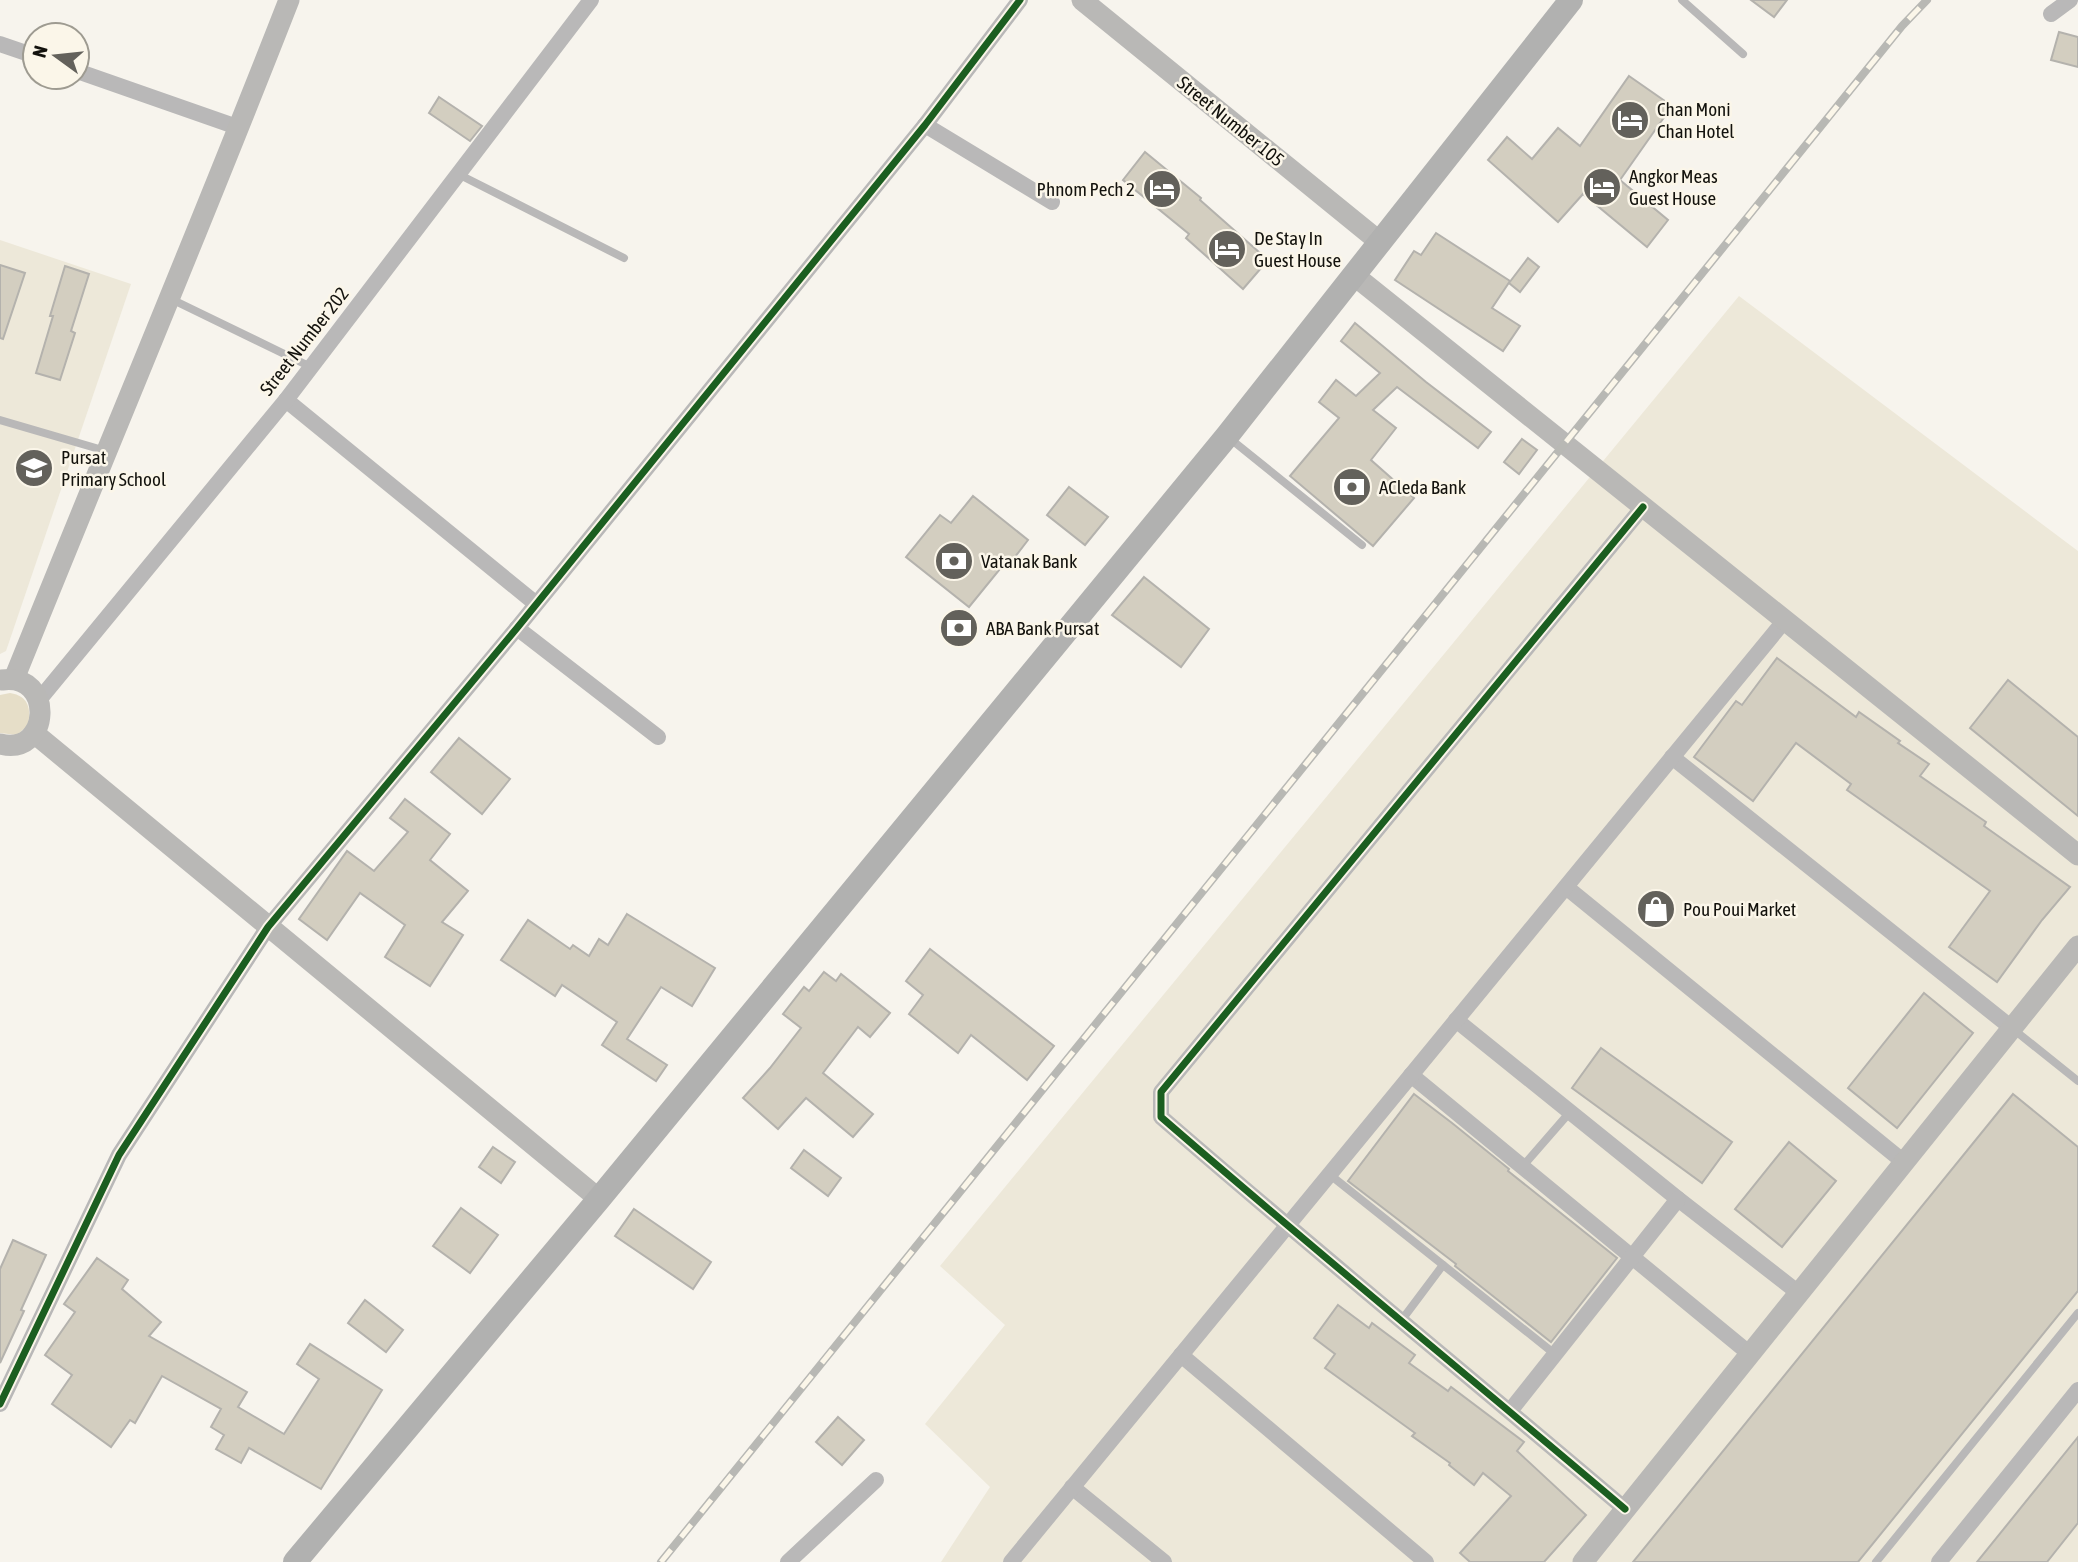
<svg xmlns="http://www.w3.org/2000/svg" width="2078" height="1562" font-family="'Asap Condensed',sans-serif">
<style>
.built{fill:#ede8d9}
.green{fill:#e6dec8}
.building{fill:#d3cec0;stroke:#b4b2ad;stroke-width:2}
.lines{fill:none;stroke-linecap:round;stroke-linejoin:round}
.lane{stroke:#b9b8b8;stroke-width:8}
.street{stroke:#b9b8b8;stroke-width:16}
.secondary{stroke:#b9b8b6;stroke-width:21}
.primary{stroke:#b1b1b0;stroke-width:24}
.rail-casing{stroke:#b8b8b4;stroke-width:8}
.rail{stroke:#fbf6e9;stroke-width:5;stroke-dasharray:16;stroke-linecap:butt}
.cycleway-casing{stroke:#fbf6e9;stroke-width:11}
.cycleway{stroke:#1b5e20;stroke-width:7}
.labels{text-anchor:middle;dominant-baseline:central;stroke-width:5;stroke-linejoin:round;paint-order:stroke}
.poi-label{font-size:19px;fill:#13120d;stroke:#fbf6e9;text-anchor:start}
.street-label{font-size:19px;fill:#13120d;stroke:#fbf6e9}
</style>
<rect width="100%" height="100%" fill="#f7f4ed"/>
<g class="built">
<polygon points="0,240 131,284 6,651 0,654"/>
<polygon points="1739,296 2078,551 2078,1562 941,1562 990,1487 925,1424 1005,1325 940,1266"/>
</g>
<path class="green" d="M10,693C29,696 31,709 28,725L17,735L0,733V695Z"/>
<g class="building">
<polygon points="1751,0 1787,0 1774,17"/>
<polygon points="2059,32 2078,37 2078,67 2051,60"/>
<polygon points="1629,76 1672,106 1620,180 1668,220 1647,247 1583,194 1558,222 1488,160 1507,137 1532,159 1558,128 1580,146"/>
<polygon points="439,97 482,126 470,141 429,113"/>
<polygon points="1145,152 1201,198 1200,200 1268,260 1243,289 1186,238 1189,234 1123,180"/>
<polygon points="1436,233 1510,281 1492,308 1520,326 1503,351 1395,280 1414,251 1421,255"/>
<polygon points="1528,258 1539,267 1520,292 1509,283"/>
<polygon points="0,265 25,273 3,339 0,338"/>
<polygon points="65,266 89,274 71,331 75,333 60,380 36,373 53,316 50,316"/>
<polygon points="1355,323 1426,382 1491,432 1478,448 1397,387 1373,410 1396,428 1371,460 1414,498 1373,546 1290,476 1339,418 1319,402 1336,380 1356,396 1380,373 1341,341"/>
<polygon points="1522,439 1537,450 1519,474 1504,462"/>
<polygon points="1069,487 1108,517 1085,545 1047,515"/>
<polygon points="973,496 1028,540 1011,562 1008,559 969,607 906,557 940,515 951,523"/>
<polygon points="1144,577 1209,629 1181,667 1112,615"/>
<polygon points="1777,658 1856,717 1859,712 1900,741 1898,743 1929,764 1920,776 1986,822 1984,826 2070,887 2042,920 1997,982 1949,947 1990,891 1847,790 1851,784 1796,743 1753,801 1694,757 1736,701 1742,705"/>
<polygon points="2008,680 2078,737 2078,816 1970,728"/>
<polygon points="459,738 510,779 482,814 431,772"/>
<polygon points="405,799 450,834 430,860 468,891 442,922 463,935 430,986 385,957 405,925 360,893 327,940 299,919 347,851 374,871 408,832 390,818"/>
<polygon points="627,914 715,968 692,1006 661,987 627,1039 667,1065 656,1081 602,1045 617,1022 562,985 555,996 501,960 528,920 570,949 573,945 589,956 599,939 608,945"/>
<polygon points="930,949 1054,1046 1027,1080 971,1035 958,1053 909,1014 923,995 906,981"/>
<polygon points="824,972 836,981 841,974 890,1013 870,1037 858,1027 823,1073 873,1114 853,1137 806,1098 778,1129 743,1098 770,1068 801,1028 783,1014 804,987 809,991"/>
<polygon points="1924,993 1973,1033 1897,1128 1848,1088"/>
<polygon points="1601,1048 1732,1142 1702,1183 1572,1088"/>
<polygon points="1414,1094 1452,1123 1509,1169 1508,1171 1617,1258 1551,1342 1455,1266 1456,1264 1348,1181"/>
<polygon points="2013,1094 2078,1147 2078,1291 1858,1562 1633,1562"/>
<polygon points="1789,1142 1836,1181 1782,1247 1735,1209"/>
<polygon points="493,1147 515,1162 501,1183 479,1167"/>
<polygon points="804,1150 841,1178 828,1196 791,1168"/>
<polygon points="461,1208 498,1235 470,1273 433,1246"/>
<polygon points="634,1209 711,1262 693,1289 615,1236"/>
<polygon points="13,1240 46,1255 21,1310 24,1311 0,1363 0,1269"/>
<polygon points="97,1258 128,1280 122,1289 161,1322 149,1336 247,1392 238,1407 284,1434 319,1379 297,1364 310,1344 382,1390 321,1489 249,1448 241,1463 216,1449 224,1435 211,1427 221,1409 162,1376 135,1423 130,1420 111,1447 52,1404 72,1375 45,1355 75,1312 64,1304"/>
<polygon points="365,1300 403,1330 386,1352 348,1323"/>
<polygon points="1338,1305 1369,1328 1372,1323 1415,1355 1409,1363 1448,1391 1451,1387 1524,1442 1517,1451 1586,1515 1544,1562 1470,1562 1460,1553 1511,1496 1483,1473 1474,1485 1449,1465 1450,1463 1412,1436 1415,1433 1325,1368 1335,1354 1314,1338"/>
<polygon points="838,1417 864,1440 842,1465 816,1442"/>
<polygon points="2078,1437 2078,1523 2047,1562 1977,1562"/>
</g>
<g class="lines">
<g class="lane">
<polyline points="1682,0 1743,54"/>
<polyline points="458,174 624,258"/>
<polyline points="169,298 311,367"/>
<polyline points="0,420 106,451"/>
<polyline points="1228,437 1362,545"/>
<polyline points="2013,1029 2078,1081"/>
<polyline points="1522,1167 1570,1112"/>
<polyline points="1329,1174 1556,1355"/>
<polyline points="1401,1321 1443,1265"/>
<polyline points="1876,1562 2078,1313"/>
</g>
<g class="street">
<polyline points="2051,14 2070,0"/>
<polyline points="0,44 35,56"/>
<polyline points="77,71 240,128"/>
<polyline points="925,125 1052,202"/>
<polyline points="286,400 535,603"/>
<polyline points="517,628 658,737"/>
<polyline points="39,700 286,400 591,0"/>
<polyline points="1672,757 2013,1029"/>
<polyline points="1566,887 1905,1163"/>
<polyline points="1456,1020 1678,1199 1800,1294"/>
<polyline points="1411,1075 1750,1354"/>
<polyline points="1181,1355 1426,1562"/>
<polyline points="0,1404 119,1155 268,927 517,628 925,125 1020,0"/>
<polyline points="1510,1411 1678,1199"/>
<polyline points="1072,1487 1164,1562"/>
<path d="M1625,1509C1471,1378 1314,1250 1161,1117V1092L1643,507"/>
<polyline points="788,1562 876,1480"/>
<polyline points="1011,1562 1785,620"/>
<polyline points="1939,1562 2078,1390"/>
</g>
<g class="secondary">
<polyline points="1082,0 1381,243"/>
<polyline points="1355,276 2078,855"/>
<path d="M14,679C105,453 200,228 289,0"/>
<polyline points="34,733 599,1199"/>
<path d="M0,744C51,757 55,672 2,680"/>
<polyline points="1583,1562 2078,946"/>
</g>
<polyline class="primary" points="295,1562 599,1199 1227,436 1571,0"/>
<defs>
<polyline id="rail" points="661,1562 1902,26 1927,0"/>
</defs>
<use href="#rail" class="rail-casing"/>
<use href="#rail" class="rail"/>
<defs>
<g id="cycleway">
<polyline points="0,1404 119,1155 268,927 517,628 925,125 1020,0"/>
<path d="M1625,1509C1471,1378 1314,1250 1161,1117V1092L1643,507"/>
</g>
</defs>
<use href="#cycleway" class="cycleway-casing"/>
<use href="#cycleway" class="cycleway"/>
</g>
<defs>
<symbol id="hotel-disc" viewBox="-11 -11 22 22"><circle r="9.5" fill="#63615b" stroke="#fbf6e9"/><path d="M-6-4.5h1.5V1H6V5H4.5V3h-9V5H-6ZM-4 0a1.8 1.8 0 1 1 3.6 0ZM.5 0V-2.5h3Q6-2.5 6 0Z" fill="#fff"/></symbol>
<symbol id="school-disc" viewBox="-11 -11 22 22"><circle r="9.5" fill="#63615b" stroke="#fbf6e9"/><path d="M0-5L7-2L0 1L-7-2ZM-4 1L0 2.5L4 1V4Q0 6-4 4Z" fill="#fff"/></symbol>
<symbol id="bank-disc" viewBox="-11 -11 22 22"><circle r="9.5" fill="#63615b" stroke="#fbf6e9"/><path d="M-6-4H6V4H-6ZM0-2.3a2.3 2.3 0 1 0 0 4.6a2.3 2.3 0 1 0 0-4.6Z" fill="#fff"/></symbol>
<symbol id="shop-disc" viewBox="-11 -11 22 22"><circle r="9.5" fill="#63615b" stroke="#fbf6e9"/><path d="M-5-2.5h2.3a2.7 3.5 0 0 1 5.4 0H5L5.5 6h-11ZM-1.5-2.5h3a1.5 2.3 0 0 0-3 0Z" fill="#fff"/></symbol>
</defs>
<g fill-rule="evenodd">
<use href="#hotel-disc" x="1608" y="98" width="44" height="44"/>
<use href="#hotel-disc" x="1580" y="165" width="44" height="44"/>
<use href="#hotel-disc" x="1140" y="167" width="44" height="44"/>
<use href="#hotel-disc" x="1205" y="227" width="44" height="44"/>
<use href="#school-disc" x="12" y="446" width="44" height="44"/>
<use href="#bank-disc" x="1330" y="465" width="44" height="44"/>
<use href="#bank-disc" x="932" y="539" width="44" height="44"/>
<use href="#bank-disc" x="937" y="606" width="44" height="44"/>
<use href="#shop-disc" x="1634" y="887" width="44" height="44"/>
</g>
<g class="labels">
<g class="poi-label">
<text x="1657" y="109">Chan Moni<tspan x="1657" dy="22">Chan Hotel</tspan></text>
<text x="1629" y="176">Angkor Meas<tspan x="1629" dy="22">Guest House</tspan></text>
<text x="1135" y="189" text-anchor="end">Phnom Pech 2</text>
<text x="1254" y="238">De Stay In<tspan x="1254" dy="22">Guest House</tspan></text>
<text x="61" y="457">Pursat<tspan x="61" dy="22">Primary School</tspan></text>
<text x="1379" y="487">ACleda Bank</text>
<text x="981" y="561">Vatanak Bank</text>
<text x="986" y="628">ABA Bank Pursat</text>
<text x="1683" y="909">Pou Poui Market</text>
</g>
<g class="street-label">
<text transform="translate(1231 121) rotate(39)">Street Number 105</text>
<text transform="translate(304 341) rotate(-52)">Street Number 202</text>
</g>
</g>
<g transform="translate(56 56) rotate(285)"><circle r="33" fill="#fbf6e9" stroke="#9e9b91" stroke-width="2"/>
<path d="M0-5L12 26L0 18L-12 26Z" fill="#63615b"/>
<text y="-10" font-size="19" font-weight="bold" text-anchor="middle" fill="#13120d">N</text>
</g>
</svg>
